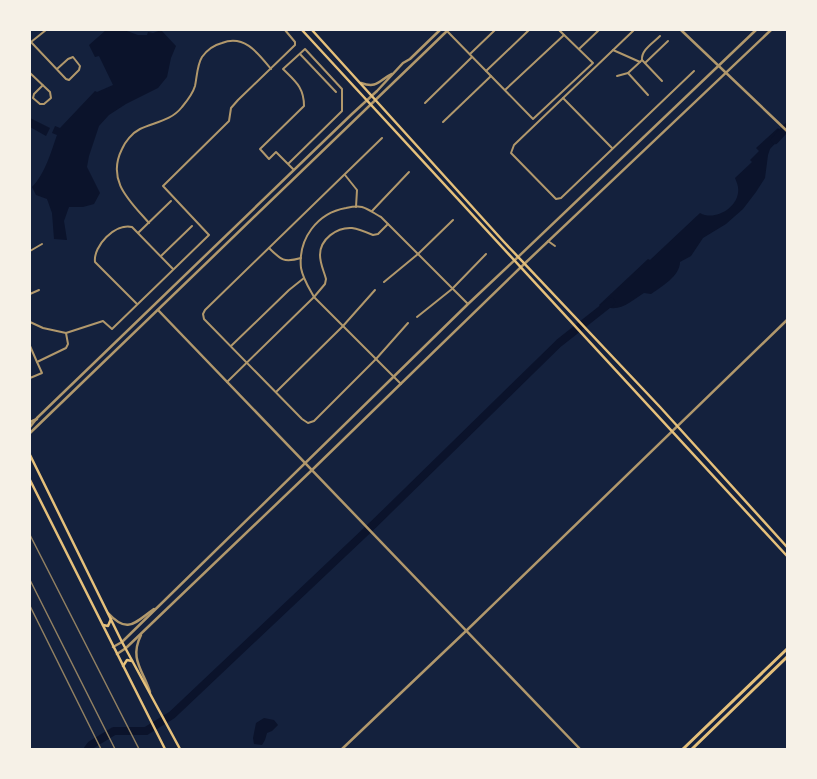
<svg xmlns="http://www.w3.org/2000/svg" width="817" height="779" font-family="'Open Sans',sans-serif">
<style>
.water{fill:#0b132b}
.lines{fill:none;stroke-linecap:round;stroke-linejoin:round}
.river{stroke:#0b132b;stroke-width:8}
.minor{stroke:#b1986c;stroke-width:2}
.tertiary{stroke:#b1986c;stroke-width:2.5}
.secondary{stroke:#e5c07b;stroke-width:2.5}
.primary{stroke:#e5c07b;stroke-width:3}
.rail{stroke:#918062;stroke-width:1.5}
</style>
<rect width="100%" height="100%" fill="#14213d"/>
<g class="water">
<path d="M106,30H124L138,35H147L148,32L153,33L161,30L176,46L171,58L167,77L158,88L126,104L109,115L99,126L89,156L87,167L100,193L94,204L83,207H69L64,221L67,240L54,239L52,213L47,199L36,195L32,187C45,174 51,152 57,135L52,133L55,126L60,128L95,91L97,92L113,85L99,56L95,57L89,45Z"/>
<polygon points="30,118 50,128 46,136 30,127"/>
<path d="M778,128L784,134L770,149L768,155L765,178L756,192L743,209L726,224L703,238L691,256L680,262C680,276 661,287 651,294L644,293C633,300 620,312 607,307L604,310L599,305L648,259L650,260L700,213C714,221 736,209 738,193C739,187 737,183 735,178L752,162L750,160L759,151L756,148Z"/>
<polygon points="264,718 274,720 278,725 272,731 267,733 265,740 262,745 254,744 253,738 256,723"/>
</g>
<g class="lines">
<g class="river">
<polyline points="775,140 787,127"/>
<polyline points="88,749 91,745 114,731 146,731 172,715 375,523 559,343 611,302"/>
</g>
<g class="minor">
<polyline points="634,30 514,145 511,153 556,199 561,198 694,71"/>
<polyline points="447,31 533,119 593,63 559,30"/>
<polyline points="31,42 66,79 69,80 79,70 80,66 73,57 68,59 57,69"/>
<polyline points="31,42 46,30"/>
<polyline points="579,49 599,30"/>
<polyline points="613,50 640,62 628,73 648,95"/>
<polyline points="300,54 336,92"/>
<polyline points="470,54 495,30"/>
<path d="M642,60C641,50 653,43 660,36"/>
<polyline points="640,62 642,60 662,81"/>
<polyline points="645,63 668,41"/>
<polyline points="486,71 529,30"/>
<polyline points="30,73 50,92 51,98 44,104 40,104 33,98 34,94 43,85"/>
<polyline points="617,76 628,73"/>
<polyline points="505,90 564,35"/>
<polyline points="563,98 612,148"/>
<polyline points="425,103 472,57"/>
<polyline points="443,122 491,76"/>
<polyline points="382,138 205,310 203,314 204,319 302,419 308,423 314,421 376,359 408,323"/>
<path d="M288,164L342,111V89L305,49L283,69C295,81 304,87 304,106L260,149L269,159L276,152L294,170"/>
<polyline points="345,175 357,190 356,207"/>
<polyline points="372,211 409,172"/>
<path d="M149,223C130,201 106,181 122,149C125,142 132,133 140,129C155,122 171,121 182,107C187,101 193,93 195,86C197,77 197,65 202,57C207,50 214,45 222,43C244,34 258,53 271,69"/>
<polyline points="138,233 171,201"/>
<polyline points="548,241 555,246"/>
<path d="M269,248C281,260 284,263 301,258"/>
<polyline points="30,251 42,244"/>
<polyline points="161,256 192,226"/>
<polyline points="384,282 418,254 453,220"/>
<polyline points="30,294 39,290"/>
<path d="M137,304L95,262C93,246 115,223 132,227L173,269"/>
<polyline points="417,317 452,289 486,254"/>
<polyline points="30,322 43,328 66,333 103,321 112,329 209,235 163,186 229,121 231,108 238,100 295,45 295,42 285,30"/>
<polyline points="30,346 37,362"/>
<polyline points="231,346 289,290 304,278"/>
<polyline points="30,378 42,373 37,362 66,348 68,344 66,333"/>
<path d="M227,382L314,297L325,284L326,279C324,271 320,264 320,255C320,239 337,227 352,228C359,229 366,232 373,235L378,234L388,224"/>
<path d="M401,384L314,297C309,288 303,279 301,268C298,239 317,213 346,208C351,207 357,206 362,207C369,209 375,214 381,217L468,304"/>
<polyline points="276,392 343,326 375,290"/>
</g>
<g class="tertiary">
<polyline points="681,30 787,131"/>
<path d="M361,83C378,89 379,80 392,74"/>
<polyline points="158,310 580,749"/>
<polyline points="30,422 37,419"/>
<polyline points="30,427 37,418 352,114 377,91 403,63 410,59 440,30"/>
<polyline points="30,433 448,30"/>
<path d="M108,613C128,635 135,622 154,609"/>
<path d="M141,635C129,659 143,670 150,692"/>
<polyline points="113,647 122,642 468,304 518,257 756,30"/>
<polyline points="117,654 126,648 312,470 521,267 771,30"/>
<polyline points="342,749 466,631 787,320"/>
</g>
<g class="secondary">
<polyline points="302,30 787,556"/>
<polyline points="312,30 504,242 660,407 787,547"/>
<polyline points="30,455 122,642 180,749"/>
<polyline points="30,480 165,749"/>
<polyline points="103,625 108,626 111,619"/>
<polyline points="123,666 127,660 132,661"/>
</g>
<g class="primary">
<polyline points="683,749 787,649"/>
<polyline points="692,749 787,657"/>
</g>
<g class="rail">
<polyline points="30,535 139,749"/>
<polyline points="30,580 115,749"/>
<polyline points="30,606 101,749"/>
</g>
</g>
<rect width="817" height="779" fill="none" stroke="#f6f1e7" stroke-width="62"/>
</svg>
